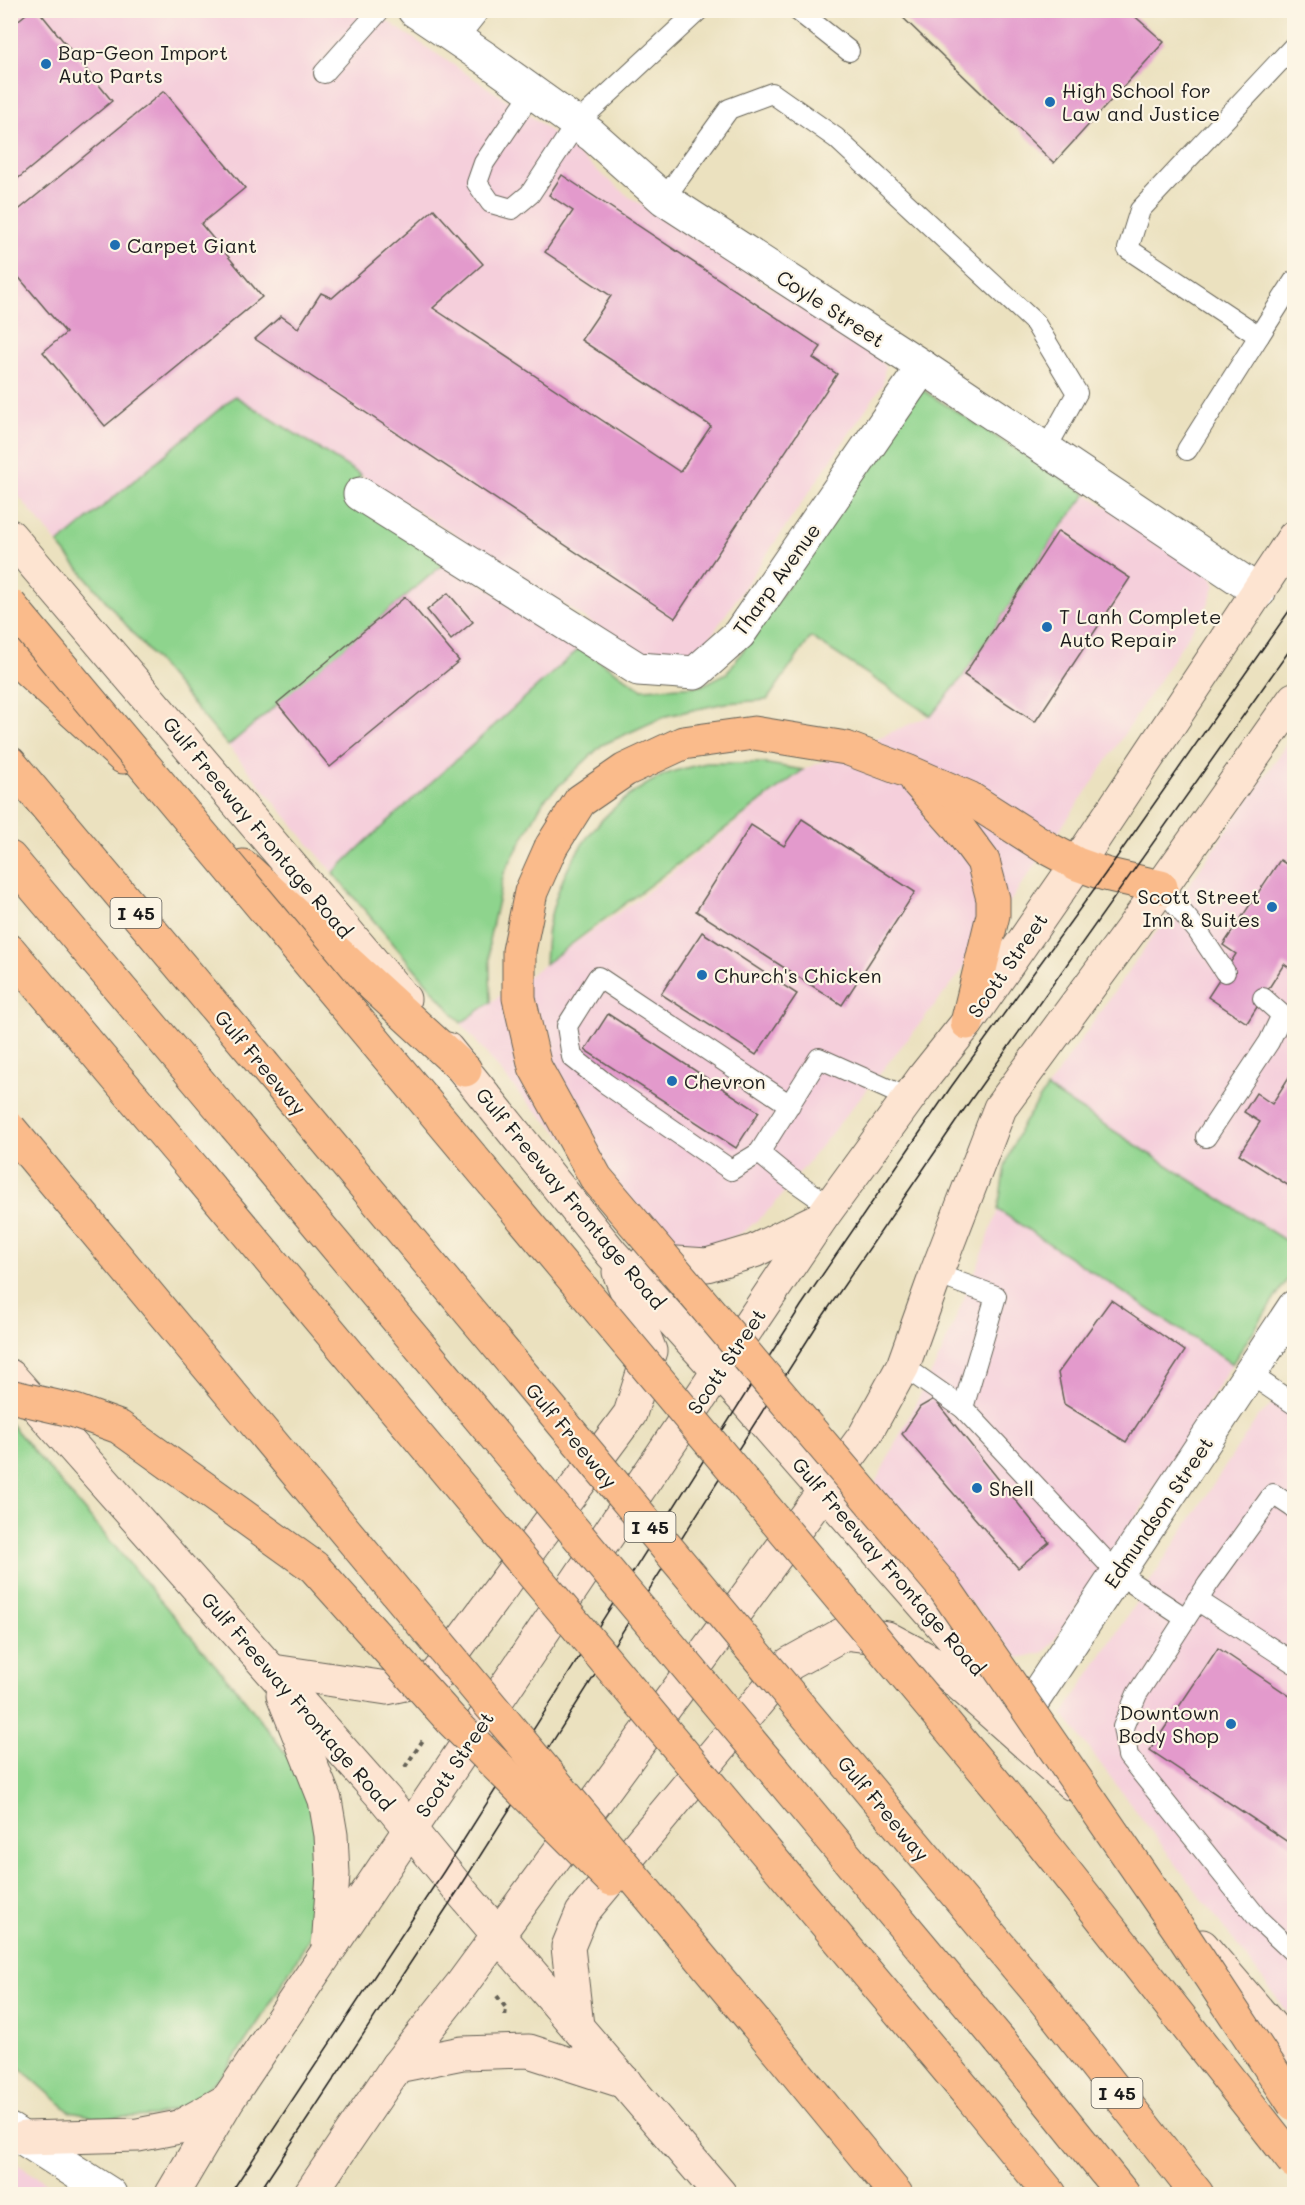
<svg xmlns="http://www.w3.org/2000/svg" width="1305" height="2205" font-family="Mali,sans-serif">
<style>
.built{fill:#f5cfdb}
.green{fill:#8ed48d;stroke:#557854;stroke-width:1.5}
.building{fill:#e39acc}
.lines{fill:none;stroke-linecap:round;stroke-linejoin:round}
.service-casing{stroke:#646155;stroke-width:22}
.minor-casing{stroke:#646155;stroke-width:35}
.tertiary-casing{stroke:#646155;stroke-width:35}
.secondary-casing{stroke:#646155;stroke-width:35}
.motorway-casing{stroke:#646155;stroke-width:35}
.path{stroke:#646155;stroke-width:4;stroke-dasharray:4.5 4.5;stroke-linecap:butt}
.service{stroke:#fff;stroke-width:20}
.minor{stroke:#fff;stroke-width:33}
.tertiary{stroke:#fff;stroke-width:33}
.secondary{stroke:#fde4d1;stroke-width:33}
.motorway{stroke:#fabb8b;stroke-width:33}
.tram{stroke:#1c1c1c;stroke-width:1.5}
.motorway-bridge-casing{stroke:#646155;stroke-width:35;stroke-linecap:butt}
.motorway-bridge{stroke:#fabb8b;stroke-width:33}
.poi-dot{fill:#1f6fb2;stroke:#fcf5e5;stroke-width:2}
.labels{text-anchor:middle;dominant-baseline:central;stroke-width:4.5;stroke-linejoin:round;paint-order:stroke}
.shield{fill:#fcf5e5;stroke:#5f5d58;stroke-width:1.5}
.shield-label{font-size:18px;font-weight:bold;fill:#1c1c1c}
.poi-label{font-size:20px;fill:#1c1c1c;stroke:#fcf5e5;text-anchor:start}
.street-label{font-size:20px;fill:#1c1c1c;stroke:#fcf5e5}
</style>
<rect width="100%" height="100%" fill="#fcf5e5"/>
<filter id="ink" filterUnits="userSpaceOnUse"><feTurbulence type="fractalNoise" baseFrequency=".0167" numOctaves="2"/><feDisplacementMap in="SourceGraphic" scale="12" xChannelSelector="R" yChannelSelector="G"/><feConvolveMatrix kernelMatrix="1 2 1 2 8 2 1 2 1" color-interpolation-filters="sRGB"/></filter>
<filter id="wash" filterUnits="userSpaceOnUse"><feTurbulence type="fractalNoise" baseFrequency=".008" numOctaves="4" result="noise"/><feDisplacementMap in="SourceGraphic" scale="24" xChannelSelector="R" yChannelSelector="G"/><feGaussianBlur stdDeviation="1.35" result="paint"/><feColorMatrix in="noise" values="0 0 0 0 0 0 0 0 0 0 0 0 0 0 0 0 0 1.4 0 .05"/><feComposite in="paint" operator="in"/></filter>
<g filter="url(#wash)">
<rect width="100%" height="100%" fill="#ebe1bf"/>
<g class="built">
<polygon points="10,11 372,11 535,119 628,196 876,355 885,365 883,384 707,642 694,653 675,662 655,661 630,648 529,581 235,396 58,544 11,487"/>
<polygon points="1087,494 1211,575 1215,585 1208,605 1095,779 959,975 772,1207 745,1231 720,1243 695,1246 681,1244 610,1182 522,1097 461,1023 642,896 803,770 931,715 964,675 1058,531"/>
<polygon points="447,561 580,648 364,843 333,873 228,746"/>
<polygon points="1294,734 1294,1246 1047,1088"/>
<polygon points="998,1210 1232,1364 1120,1543 1061,1631 1045,1652 1019,1658 871,1491 940,1356 980,1260"/>
<polygon points="1294,1385 1294,2021 1063,1714 1257,1418"/>
<polygon points="10,2160 11,2160 64,2194 11,2194"/>
</g>
<g class="green">
<polygon points="921,389 1087,494 1058,531 964,675 931,716 811,637 767,700 725,703 666,716 602,745 544,800 504,873 489,940 491,1002 461,1023 333,873 364,843 580,648 642,689 701,686 727,673 764,621"/>
<polygon points="235,396 361,475 347,500 447,561 228,746 58,544"/>
<path d="M706,763H762L803,770L545,964C546,950 546,936 549,923C563,859 600,808 658,778C672,770 691,767 706,763Z"/>
<polygon points="1047,1088 1294,1246 1294,1269 1232,1364 998,1210 1005,1166 1021,1127"/>
<polygon points="10,1423 245,1700 293,1763 313,1809 320,1894 309,1939 265,2012 225,2072 191,2103 154,2116 103,2118 70,2112 11,2060"/>
</g>
<g id="blocks">
<g class="building">
<polygon points="31,10 38,10 112,101 10,185 10,27"/>
<polygon points="895,10 1131,10 1130,12 1164,42 1054,163"/>
<polygon points="164,91 245,188 201,224 262,297 105,426 43,352 66,333 10,267 10,217"/>
<polygon points="562,175 821,347 813,358 837,374 675,618 255,339 281,316 298,328 321,293 332,298 434,209 483,264 433,308 680,472 711,426 581,340 611,296 545,252 573,211 549,195"/>
<polygon points="1058,531 1130,578 1035,722 964,675"/>
<polygon points="448,593 473,622 451,640 427,610"/>
<polygon points="405,597 459,661 330,767 277,703"/>
<polygon points="802,819 915,892 842,1005 696,911 751,825 784,846"/>
<polygon points="1280,860 1294,869 1294,971 1284,964 1247,1023 1208,997 1236,954 1223,945"/>
<polygon points="702,932 797,994 756,1055 661,994"/>
<polygon points="608,1014 759,1112 736,1148 585,1050"/>
<polygon points="1294,1069 1294,1177 1289,1186 1239,1154 1260,1122 1244,1112 1256,1093 1272,1104"/>
<polygon points="1111,1300 1185,1351 1126,1442 1064,1404 1058,1373"/>
<polygon points="934,1399 1049,1542 1018,1568 902,1434 920,1407"/>
<polygon points="1218,1648 1294,1699 1294,1846 1150,1750"/>
</g>
</g>
</g>
<g filter="url(#ink)">
<use href="#blocks" fill-opacity="0" stroke="#646155" stroke-width="1.5"/>
<g class="lines">
<defs>
<g id="service">
<polyline points="797,10 849,51"/>
<polyline points="457,39 480,10"/>
<polyline points="1294,46 1140,210 1128,249 1259,336 1294,281"/>
<polyline points="324,73 380,10"/>
<polyline points="532,92 484,163 477,183 491,203 512,209 530,194 576,124 699,10"/>
<polyline points="664,199 729,109 772,93 836,138 1035,323 1077,393 1046,449"/>
<polyline points="1187,450 1259,336"/>
<polyline points="1161,887 1197,930 1225,972"/>
<polyline points="790,1105 598,977 567,1026 572,1057 605,1083 731,1170 759,1153 819,1058 908,1098"/>
<polyline points="1206,1137 1269,1042 1282,1015 1263,998"/>
<polyline points="759,1153 787,1176 830,1206"/>
<polyline points="936,1274 996,1296 963,1408"/>
<polyline points="903,1366 963,1408 1117,1573 1185,1618"/>
<polyline points="1250,1374 1294,1404"/>
<polyline points="1294,1508 1273,1494 1208,1584 1137,1694 1123,1727 1128,1756 1260,1921 1294,1953"/>
<polyline points="1197,1600 1294,1663"/>
</g>
<g id="minor">
<polyline points="414,10 485,58 592,135 664,199 923,367 1259,592"/>
<polyline points="360,494 638,669 695,673 739,634 923,367"/>
<polyline points="1022,1717 1294,1307"/>
</g>
<polyline id="tertiary" points="10,2130 110,2194"/>
<g id="secondary">
<polyline points="10,536 404,999"/>
<polyline points="447,1049 612,1254 743,1398 1010,1703"/>
<polyline points="646,1261 707,1265 754,1251 821,1218"/>
<polyline points="10,1376 385,1799 459,1889 720,2194"/>
<polyline points="273,1671 387,1688 435,1677 630,1414 650,1351 619,1272"/>
<polyline points="283,1695 325,1800 331,1835 333,1874 328,1949"/>
<polyline points="1202,1946 1294,2053"/>
<polyline points="577,2026 568,1947 582,1913 789,1664 845,1633 887,1638 939,1666 1072,1784"/>
<polyline points="397,2066 462,2053 529,2051 625,2082"/>
<polyline points="24,2138 138,2135 179,2127 226,2101"/>
<polyline points="172,2194 227,2101 822,1217 924,1077 967,1023 1077,864 1294,537"/>
<polyline points="310,2194 397,2066 462,1984 865,1435 903,1366 936,1274 1000,1108 1131,930 1294,699"/>
</g>
<g id="motorway">
<polyline points="10,654 123,757"/>
<polyline points="10,763 262,1063"/>
<polyline points="917,781 957,826 983,861 993,899 993,915 967,1023"/>
<polyline points="551,847 580,801 625,770 683,743 754,733 846,748 907,771 969,798 1047,848 1077,864 1105,874 1161,887"/>
<polyline points="10,858 235,1125"/>
<polyline points="243,866 465,1070"/>
<polyline points="10,951 198,1174"/>
<polyline points="1038,1992 1197,2194"/>
<polyline points="756,2024 896,2194"/>
<polyline points="1000,2041 1123,2194"/>
<polyline points="971,2097 1050,2194"/>
</g>
</defs>
<use href="#service" class="service-casing"/>
<use href="#minor" class="minor-casing"/>
<use href="#tertiary" class="tertiary-casing"/>
<use href="#secondary" class="secondary-casing"/>
<use href="#motorway" class="motorway-casing"/>
<g class="path">
<polyline points="405,1767 423,1740"/>
<polyline points="497,1996 506,2008 505,2018"/>
</g>
<use href="#service" class="service"/>
<use href="#minor" class="minor"/>
<use href="#tertiary" class="tertiary"/>
<use href="#secondary" class="secondary"/>
<use href="#motorway" class="motorway"/>
<g class="tram">
<polyline points="230,2194 444,1871 801,1306 951,1087 1105,874 1294,604"/>
<polyline points="258,2194 459,1889 821,1319 970,1101 1294,644"/>
</g>
<defs>
<g id="motorway-bridge">
<polyline points="10,605 1001,1790 1294,2162"/>
<polyline points="551,847 531,892 519,951 519,998 535,1067 596,1178 945,1589 1180,1931 1294,2104"/>
<polyline points="262,1063 1038,1992"/>
<polyline points="235,1125 1000,2041"/>
<polyline points="10,1129 756,2024"/>
<polyline points="198,1174 971,2097"/>
<polyline points="10,1396 75,1411 119,1427 314,1567 452,1721 611,1879"/>
</g>
</defs>
<use href="#motorway-bridge" class="motorway-bridge-casing"/>
<use href="#motorway-bridge" class="motorway-bridge"/>
</g>
</g>
<g class="poi-dot">
<circle cx="46" cy="64" r="6"/>
<circle cx="1050" cy="102" r="6"/>
<circle cx="115" cy="245" r="6"/>
<circle cx="1047" cy="627" r="6"/>
<circle cx="1272" cy="907" r="6"/>
<circle cx="702" cy="975" r="6"/>
<circle cx="672" cy="1081" r="6"/>
<circle cx="977" cy="1488" r="6"/>
<circle cx="1231" cy="1724" r="6"/>
</g>
<g class="labels">
<g class="shield">
<rect x="110.5" y="898" width="51" height="30" rx="4.5"/>
<rect x="624.5" y="1512" width="51" height="30" rx="4.5"/>
<rect x="1091.5" y="2078" width="51" height="30" rx="4.5"/>
</g>
<g class="shield-label">
<text x="136" y="913">I 45</text>
<text x="650" y="1527">I 45</text>
<text x="1117" y="2093">I 45</text>
</g>
<g class="poi-label">
<text x="58" y="52">Bap-Geon Import<tspan x="58" dy="23">Auto Parts</tspan></text>
<text x="1062" y="90">High School for<tspan x="1062" dy="23">Law and Justice</tspan></text>
<text x="127" y="245">Carpet Giant</text>
<text x="1059" y="616">T Lanh Complete<tspan x="1059" dy="23">Auto Repair</tspan></text>
<text x="1260" y="896" text-anchor="end">Scott Street<tspan x="1260" dy="23">Inn &amp; Suites</tspan></text>
<text x="714" y="975">Church's Chicken</text>
<text x="684" y="1081">Chevron</text>
<text x="989" y="1488">Shell</text>
<text x="1219" y="1712" text-anchor="end">Downtown<tspan x="1219" dy="23">Body Shop</tspan></text>
</g>
<g class="street-label">
<text transform="translate(831 308) rotate(33)">Coyle Street</text>
<text transform="translate(776 579) rotate(-54)">Tharp Avenue</text>
<text transform="translate(258 827) rotate(50)">Gulf Freeway Frontage Road</text>
<text transform="translate(1007 965) rotate(-55)">Scott Street</text>
<text transform="translate(261 1062) rotate(50)">Gulf Freeway</text>
<text transform="translate(571 1198) rotate(50)">Gulf Freeway Frontage Road</text>
<text transform="translate(726 1361) rotate(-56)">Scott Street</text>
<text transform="translate(572 1435) rotate(50)">Gulf Freeway</text>
<text transform="translate(1158 1512) rotate(-56)">Edmundson Street</text>
<text transform="translate(889 1566) rotate(49)">Gulf Freeway Frontage Road</text>
<text transform="translate(298 1701) rotate(49)">Gulf Freeway Frontage Road</text>
<text transform="translate(454 1764) rotate(-56)">Scott Street</text>
<text transform="translate(884 1808) rotate(50)">Gulf Freeway</text>
</g>
</g>
<rect width="1305" height="2205" fill="none" stroke="#fcf5e5" stroke-width="36"/>
</svg>
